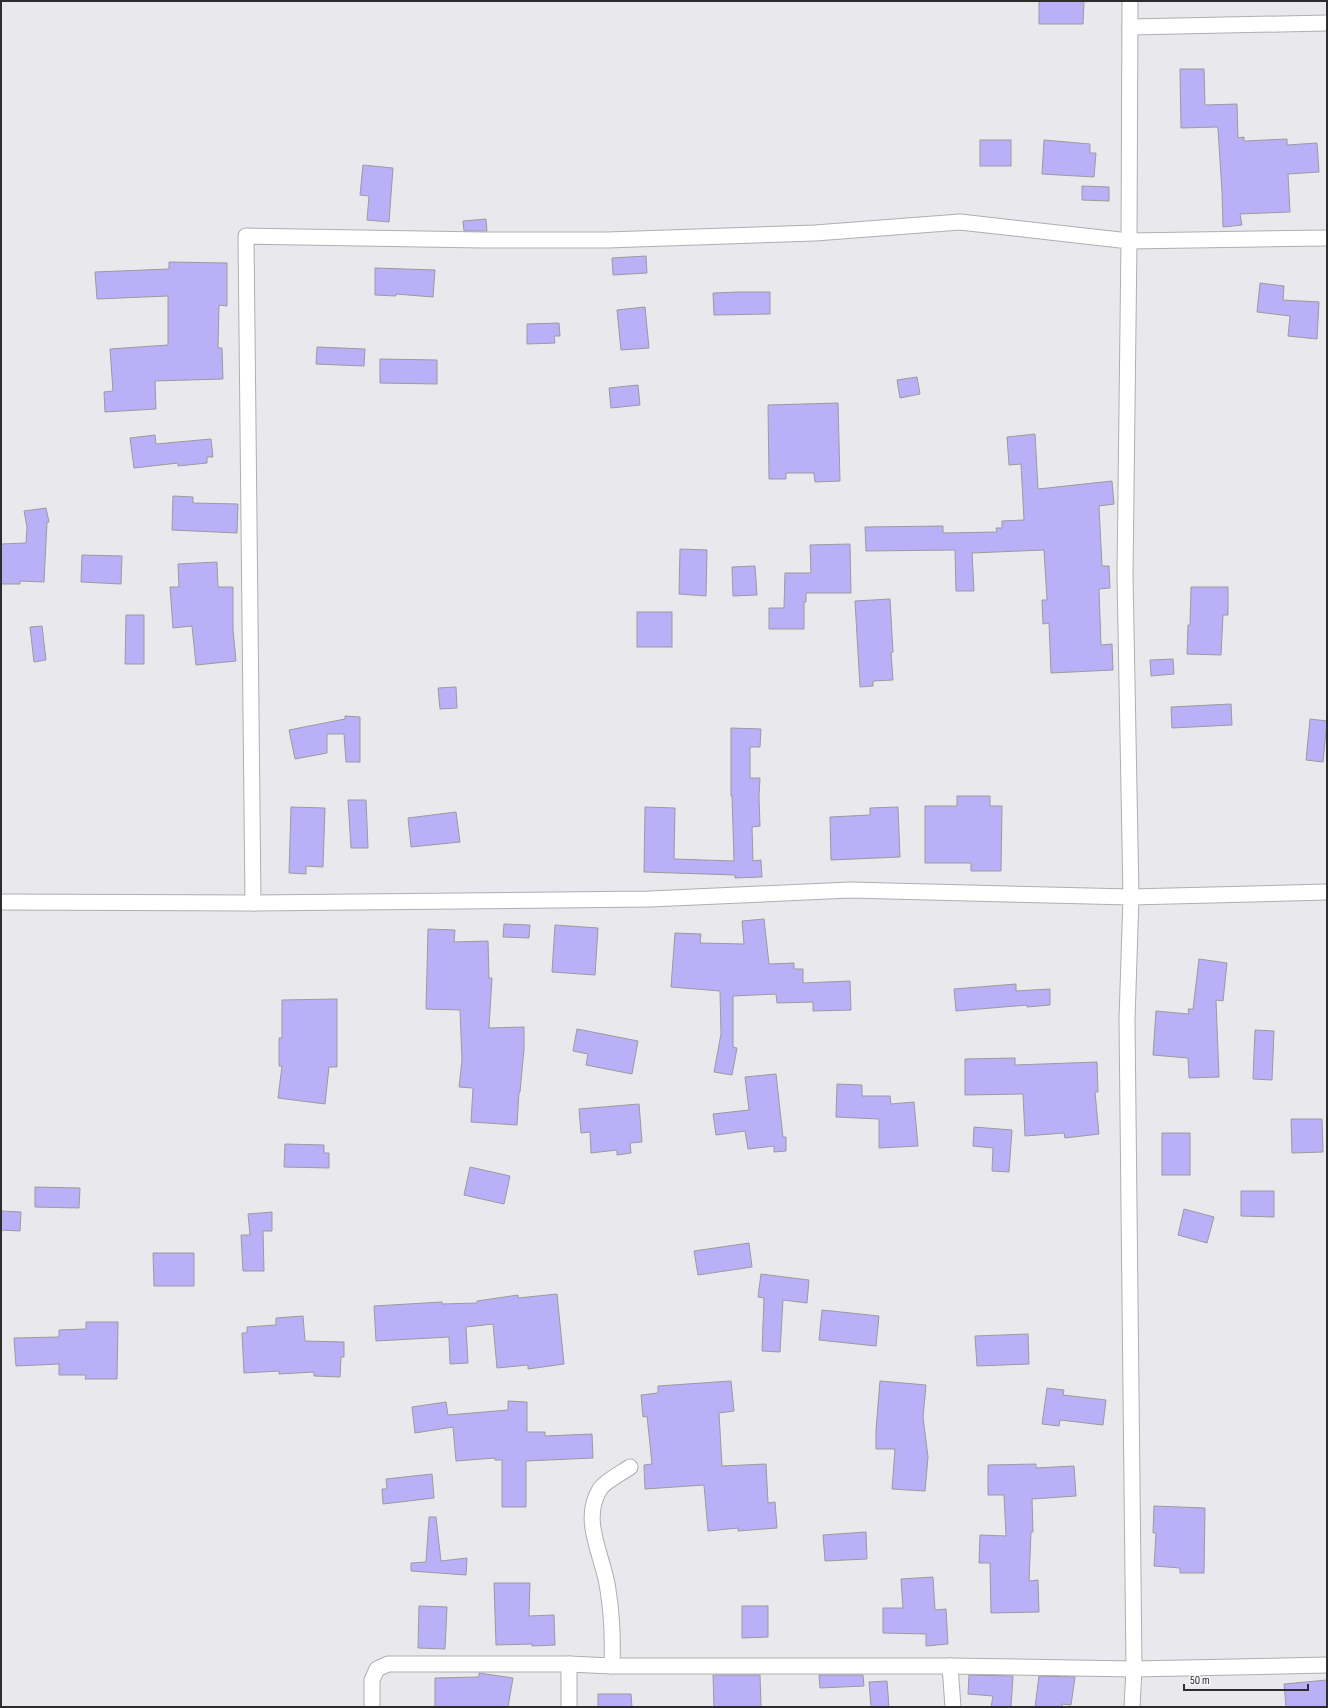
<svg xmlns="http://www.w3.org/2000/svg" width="1328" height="1708" font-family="'Sofia Sans Condensed',sans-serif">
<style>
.building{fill:#b9b0f8;stroke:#9b9b9e}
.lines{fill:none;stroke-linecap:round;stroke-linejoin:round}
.street-casing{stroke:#afaeb2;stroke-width:17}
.street{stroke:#fff;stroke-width:15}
</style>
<rect width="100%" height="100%" fill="#e9e8ec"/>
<g class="building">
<polygon points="1039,1 1084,1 1083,24 1039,24"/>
<polygon points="1180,69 1204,69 1205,105 1237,104 1238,138 1244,137 1244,141 1287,139 1287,145 1317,143 1319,172 1288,174 1290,212 1240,214 1242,225 1223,227 1222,192 1218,129 1217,127 1181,128"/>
<rect x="980" y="140" width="31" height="26"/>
<polygon points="1044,140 1090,144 1090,153 1096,153 1094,177 1042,174"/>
<polygon points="363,165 393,168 389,222 367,220 369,196 360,195"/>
<polygon points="1082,186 1109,187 1109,201 1082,200"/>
<polygon points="486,219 487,231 464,231 463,221"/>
<polygon points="646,256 647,273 613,275 612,258"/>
<polygon points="169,262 227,263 227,306 219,305 218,348 222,348 223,379 155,381 156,409 105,412 104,392 113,391 110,349 168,345 168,296 97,299 95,272 169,269"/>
<polygon points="375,268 435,270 433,297 396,294 396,296 375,295"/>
<polygon points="1260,283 1284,286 1283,300 1319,302 1317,339 1288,336 1290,316 1257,312"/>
<polygon points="739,292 770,292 770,314 714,315 713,293"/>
<polygon points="645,307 649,348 621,350 617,310"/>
<polygon points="559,323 560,336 554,336 555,343 527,344 527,324"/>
<polygon points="317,347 365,349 364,366 316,364"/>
<polygon points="380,359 437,360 437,384 380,383"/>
<polygon points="917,377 920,394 900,398 897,380"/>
<polygon points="638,385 640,405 611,408 609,388"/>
<polygon points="838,403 840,481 815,482 814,473 786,473 786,479 769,479 768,405"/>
<polygon points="1035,434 1038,489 1112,481 1114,504 1099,506 1102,566 1109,566 1110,588 1099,589 1101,645 1112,644 1113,670 1051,673 1049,623 1043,624 1042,600 1047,600 1044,550 972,553 974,591 956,591 955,550 866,551 865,527 943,526 943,533 997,532 996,528 1002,528 1002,521 1024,520 1021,464 1009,465 1007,437"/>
<polygon points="155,435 156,444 211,439 213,457 207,457 207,463 178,466 178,463 134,468 130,438"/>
<polygon points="173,496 193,497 193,503 238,504 237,533 172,530"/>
<polygon points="46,508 49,522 47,522 44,582 20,581 20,584 1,584 1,544 26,543 27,527 24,511"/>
<polygon points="850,544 851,593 806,593 806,602 804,602 804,629 769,629 769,608 784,608 785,573 811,573 810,545"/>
<polygon points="680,549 707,550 706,596 679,594"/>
<polygon points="82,555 122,556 121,584 81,582"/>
<polygon points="217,562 218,587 233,587 233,630 236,661 196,665 192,626 173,628 170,587 179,587 178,564"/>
<polygon points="755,566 757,595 733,596 732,567"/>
<polygon points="1191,587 1228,587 1228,615 1223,615 1221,655 1187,654 1188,625 1190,625"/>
<polygon points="890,599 893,652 891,653 893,680 873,681 873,686 860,687 855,601"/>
<rect x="637" y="612" width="35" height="35"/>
<polygon points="126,615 144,615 144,664 125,664"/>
<polygon points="42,626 46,660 34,662 30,627"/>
<polygon points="1173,659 1174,674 1151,676 1150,660"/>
<polygon points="456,687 457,708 440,709 438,688"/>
<polygon points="1231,704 1232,725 1172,728 1171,707"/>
<polygon points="345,716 360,717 360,762 346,762 344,734 327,734 327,753 295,759 289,730 345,719"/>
<polygon points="1310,719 1327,721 1323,762 1306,760"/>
<polygon points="731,728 761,729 760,747 750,747 750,778 760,778 759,796 760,826 752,827 753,861 761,860 762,877 735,878 735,875 644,872 645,807 675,808 674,859 734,861 732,796 731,796"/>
<polygon points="957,796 990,796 990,806 1002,806 1001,871 971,871 971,863 925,863 925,806 957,806"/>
<polygon points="348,800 366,800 368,848 351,848"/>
<polygon points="291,807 325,808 323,867 306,866 306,874 289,873"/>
<polygon points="898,807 900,857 831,860 830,817 870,815 870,808"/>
<polygon points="456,812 460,842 411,847 408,818"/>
<polygon points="764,919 769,964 794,963 794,969 803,969 803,983 850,981 851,1010 813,1011 813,1002 777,1003 776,994 733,996 733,1047 737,1048 732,1075 714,1072 721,1034 720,991 671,987 675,933 701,934 700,943 744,944 742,921"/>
<polygon points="504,924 530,925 529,938 503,937"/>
<polygon points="555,925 598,928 595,975 552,972"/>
<polygon points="428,929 455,930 454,942 488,941 489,978 492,978 489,1028 524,1027 524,1049 520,1092 519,1092 517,1125 471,1122 473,1088 459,1087 462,1060 460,1010 426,1009"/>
<polygon points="1199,959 1227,963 1223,1001 1216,1000 1219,1077 1189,1078 1188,1058 1153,1055 1156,1011 1189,1014 1188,1009 1193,1009"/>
<polygon points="1016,984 1016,991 1050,989 1050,1005 1027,1007 1027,1005 956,1011 954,989"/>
<polygon points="337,999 337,1067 329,1067 325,1104 278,1098 282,1066 279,1066 279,1038 282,1038 282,1000"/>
<polygon points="577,1029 638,1041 632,1074 586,1065 588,1054 573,1051"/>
<polygon points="1255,1030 1274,1031 1272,1080 1253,1079"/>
<polygon points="1015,1058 1015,1065 1097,1062 1098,1092 1095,1092 1099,1134 1065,1138 1064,1133 1025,1136 1023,1094 965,1095 965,1059"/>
<polygon points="776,1074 783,1137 786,1137 786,1151 774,1152 774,1146 748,1149 745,1131 716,1135 713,1114 749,1110 745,1077"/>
<polygon points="837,1084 862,1085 862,1096 890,1096 891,1104 914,1102 918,1146 879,1148 879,1119 836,1117"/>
<polygon points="639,1104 642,1142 630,1143 631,1153 617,1155 617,1150 591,1153 590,1132 581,1133 579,1109"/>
<polygon points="1291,1119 1322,1119 1323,1152 1292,1153"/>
<polygon points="974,1127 1012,1130 1009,1172 992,1171 993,1148 973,1146"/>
<rect x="1162" y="1133" width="28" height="42"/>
<polygon points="285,1144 324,1145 324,1153 329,1153 329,1168 284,1167"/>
<polygon points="470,1167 510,1176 504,1204 464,1195"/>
<polygon points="35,1187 80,1188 79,1208 35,1207"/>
<polygon points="1241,1191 1274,1191 1274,1217 1241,1216"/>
<polygon points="1184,1209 1214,1217 1207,1243 1178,1235"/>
<polygon points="1,1211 21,1212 20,1231 1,1230"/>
<polygon points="272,1212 272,1231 263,1231 264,1271 243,1271 241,1235 250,1235 248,1214"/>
<polygon points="749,1243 752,1267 698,1275 694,1251"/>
<polygon points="153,1253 194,1253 194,1286 154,1286"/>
<polygon points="761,1274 809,1280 807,1303 783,1300 780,1352 762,1351 764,1298 758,1297"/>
<polygon points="557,1294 564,1364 528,1369 528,1365 497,1368 493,1324 466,1327 468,1363 450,1364 449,1337 376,1341 374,1306 442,1302 442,1304 477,1303 477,1301 518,1295 518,1298"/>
<polygon points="822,1310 879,1316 876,1346 819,1340"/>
<polygon points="303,1316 305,1341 344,1342 344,1357 341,1357 340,1377 314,1376 314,1372 279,1374 279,1371 244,1373 242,1333 247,1333 247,1327 276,1325 276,1318"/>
<polygon points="86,1322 118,1322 117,1379 85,1379 86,1375 59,1375 59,1364 16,1366 14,1338 59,1337 59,1330 86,1329"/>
<polygon points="1028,1334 1029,1364 977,1366 975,1336"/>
<polygon points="731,1381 734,1411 719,1413 722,1466 766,1464 768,1503 775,1502 777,1528 738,1531 738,1528 708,1531 704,1485 645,1489 644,1465 652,1464 647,1416 643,1417 641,1395 658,1393 658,1386"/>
<polygon points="880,1381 926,1385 923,1417 928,1457 925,1491 892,1489 895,1449 876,1449 876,1430"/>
<polygon points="1047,1388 1064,1390 1063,1395 1106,1400 1103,1425 1060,1420 1059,1426 1042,1424"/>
<polygon points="508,1401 527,1402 527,1432 545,1432 545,1436 592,1434 593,1458 526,1461 526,1507 502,1507 502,1460 495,1460 495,1458 456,1461 453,1427 415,1433 412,1407 446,1402 448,1415 508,1410"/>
<polygon points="1036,1464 1036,1468 1074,1466 1076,1496 1032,1499 1033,1532 1031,1532 1029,1581 1038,1580 1039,1612 991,1613 990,1563 979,1563 980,1535 1006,1536 1004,1495 988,1495 988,1465"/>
<polygon points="432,1474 434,1498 383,1504 382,1489 387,1489 386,1479"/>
<polygon points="1154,1506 1205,1508 1204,1573 1180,1573 1180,1568 1154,1566 1156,1533 1153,1533"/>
<polygon points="429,1517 436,1517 441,1561 467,1558 466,1575 411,1571 411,1563 426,1562"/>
<polygon points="866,1532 867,1559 825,1561 823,1535"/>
<polygon points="933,1577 935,1610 946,1609 948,1644 926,1646 926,1634 883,1633 883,1608 903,1608 901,1579"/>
<polygon points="494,1583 530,1583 529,1616 554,1615 555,1645 532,1646 532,1644 496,1645"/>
<polygon points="419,1606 447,1607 445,1649 418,1648"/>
<polygon points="742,1606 768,1606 768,1637 742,1638"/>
<polygon points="479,1673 513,1678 508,1707 435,1707 435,1678 479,1677"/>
<polygon points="713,1675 760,1675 761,1707 714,1707"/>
<polygon points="819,1675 863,1675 864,1686 820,1688"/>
<polygon points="969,1675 1013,1676 1011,1707 991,1707 993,1696 968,1694"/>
<polygon points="1039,1676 1075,1677 1071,1705 1062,1704 1062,1707 1035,1707"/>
<polygon points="1327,1680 1327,1707 1286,1707 1284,1684"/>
<polygon points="887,1681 889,1707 871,1707 869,1682"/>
<polygon points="598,1694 631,1694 632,1707 598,1707"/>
</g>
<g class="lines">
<defs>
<g id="street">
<polyline points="1130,1 1129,241 1327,238"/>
<polyline points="1130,27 1327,23"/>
<polyline points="1,902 253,903"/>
<path d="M612,1666C613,1640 612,1615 608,1590C604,1557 580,1521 600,1489C604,1482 623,1472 630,1467"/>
<polyline points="950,1666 953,1707"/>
<polyline points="372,1707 372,1680 377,1669 388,1664 569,1664 612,1666 950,1666 1134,1669 1127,1020 1131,897 850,890 650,899 253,903 246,236 483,240 607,240 815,233 960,222 1129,241 1125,575 1131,897 1327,892"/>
<polyline points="569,1707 569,1664"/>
<polyline points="1132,1707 1134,1669 1327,1665"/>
</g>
</defs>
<use href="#street" class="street-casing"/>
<use href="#street" class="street"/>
</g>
<rect width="1328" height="1708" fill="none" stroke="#2d2d2e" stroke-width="4"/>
<path d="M1184 1684v6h124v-6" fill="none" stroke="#2d2d2e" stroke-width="2"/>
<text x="1190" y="1684" font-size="12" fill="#2d2d2e" stroke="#f6f6f9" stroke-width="3" paint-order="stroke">50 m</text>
</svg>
